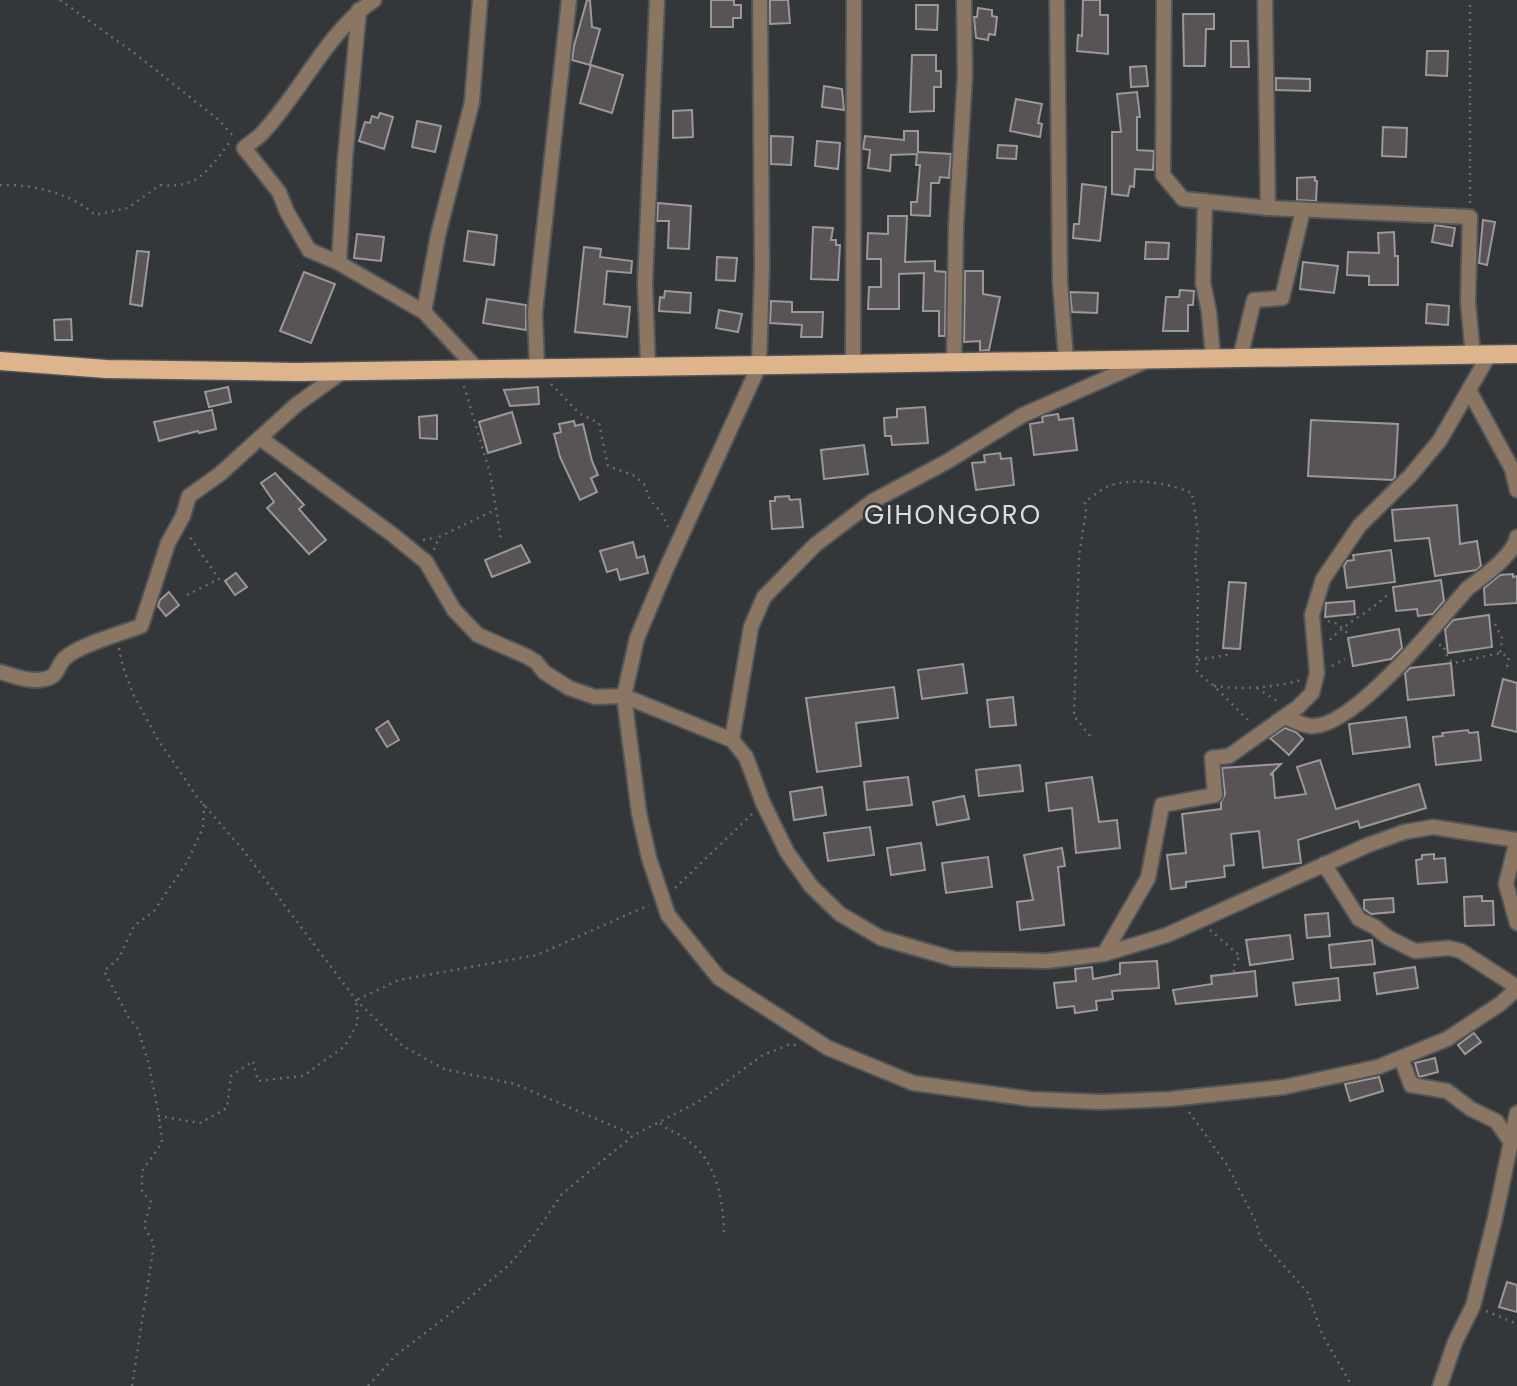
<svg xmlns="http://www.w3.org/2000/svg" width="1517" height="1386" font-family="Poppins,sans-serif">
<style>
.building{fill:#585456;stroke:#9c9899;stroke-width:2}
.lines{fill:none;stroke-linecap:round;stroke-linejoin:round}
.minor-casing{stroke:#525557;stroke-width:18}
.primary-casing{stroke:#525557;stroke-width:21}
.path{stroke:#6a6c6e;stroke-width:2.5;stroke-dasharray:2 5;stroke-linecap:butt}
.minor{stroke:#8a7663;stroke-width:14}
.primary{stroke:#deb48c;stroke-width:18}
.labels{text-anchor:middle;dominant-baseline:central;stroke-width:5;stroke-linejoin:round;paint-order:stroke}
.quarter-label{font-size:26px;letter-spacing:2px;fill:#dadcdd;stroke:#343739}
</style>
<rect width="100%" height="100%" fill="#343739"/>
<g class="building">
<polygon points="587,0 590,0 592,27 600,29 590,65 572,60 574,46"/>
<polygon points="711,0 734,0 734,5 741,5 741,18 733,18 733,27 711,27"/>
<polygon points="770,0 788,0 790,23 770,24"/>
<polygon points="1083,0 1100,0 1100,15 1108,15 1108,54 1077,51 1078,35 1082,36"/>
<polygon points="916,5 938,5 937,30 916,29"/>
<polygon points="978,8 992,10 992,16 997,17 995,35 989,34 988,40 976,38 974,17 977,17"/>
<polygon points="1183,14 1214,14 1214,29 1206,29 1205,66 1184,66"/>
<polygon points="1231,41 1248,41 1249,67 1231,67"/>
<polygon points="1427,51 1448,51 1447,76 1426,75"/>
<polygon points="912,55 936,55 936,71 941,71 941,87 934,87 934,111 910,112"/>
<polygon points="591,65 623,75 612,113 580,103"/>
<polygon points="1146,66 1148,86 1131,87 1130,67"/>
<polygon points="1276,78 1310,79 1310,91 1276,90"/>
<polygon points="824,86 842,89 844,110 822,107"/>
<polygon points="1137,92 1140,117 1137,117 1137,150 1154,151 1153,170 1135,169 1134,187 1130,186 1128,196 1112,194 1112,132 1121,132 1117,94"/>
<polygon points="1016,99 1042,104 1038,123 1042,124 1040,137 1010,131"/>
<polygon points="692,110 693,137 673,138 673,111"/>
<polygon points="380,113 393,117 384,149 359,141 365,122 370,123 372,116 378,118"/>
<polygon points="417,121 441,126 435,152 412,147"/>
<polygon points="1383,127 1407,128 1406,157 1382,156"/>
<polygon points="904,131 918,131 918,152 951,154 949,178 940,177 939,183 931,183 930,216 911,215 911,202 917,202 920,165 916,165 917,154 891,155 890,171 868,168 870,150 863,149 865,136 904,140"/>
<polygon points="771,136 793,137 791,165 771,164"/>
<polygon points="817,141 840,143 838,169 815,166"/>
<polygon points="998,145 1017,146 1016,159 997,158"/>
<polygon points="1315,177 1315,181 1317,181 1316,201 1297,200 1297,178"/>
<polygon points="1082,184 1106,187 1100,241 1073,238 1074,224 1079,224"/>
<polygon points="658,203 691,206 689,249 668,248 669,221 657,221"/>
<polygon points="888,216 907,216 905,262 935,261 935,271 946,272 945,336 939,336 939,311 923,311 924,273 899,274 899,309 868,309 869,287 881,287 881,259 867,259 868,233 888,234"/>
<polygon points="1483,220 1495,222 1487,265 1479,263"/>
<polygon points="1435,225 1455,228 1452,246 1432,242"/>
<polygon points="813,227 833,228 831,240 836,240 836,245 840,245 838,280 811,279"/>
<polygon points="468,231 497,235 494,265 464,261"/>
<polygon points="1394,232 1395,256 1398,256 1398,285 1369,285 1369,276 1347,275 1348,252 1379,253 1378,233"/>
<polygon points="357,234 384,237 381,261 354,258"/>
<polygon points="1146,242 1169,243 1168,259 1145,259"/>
<polygon points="584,247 601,249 600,257 632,261 631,273 607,271 604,304 630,307 627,337 575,332"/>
<polygon points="137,251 149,252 142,306 130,304"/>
<polygon points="717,257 737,258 735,281 716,280"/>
<polygon points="1303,262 1338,266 1334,293 1300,289"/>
<polygon points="965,271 983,271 983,294 1000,297 989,350 980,351 980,341 964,342"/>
<polygon points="304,272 335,284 311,343 280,331"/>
<polygon points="1180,290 1194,291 1193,305 1188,305 1188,331 1163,331 1166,297 1179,297"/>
<polygon points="665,291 691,293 690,313 659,311 660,297 664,298"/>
<polygon points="1070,292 1098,293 1097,313 1072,312"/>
<polygon points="487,299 526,305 526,330 483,323"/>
<polygon points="771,301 792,302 792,312 823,312 822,337 801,337 802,325 770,323"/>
<polygon points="1427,304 1449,306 1448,325 1426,323"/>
<polygon points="719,310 742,314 738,332 716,328"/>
<polygon points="71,319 72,340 55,340 54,320"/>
<polygon points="228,387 231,402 209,407 205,392"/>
<polygon points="538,387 539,404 510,406 504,390"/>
<polygon points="925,407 928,443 892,445 891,436 885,436 884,418 897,417 897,409"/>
<polygon points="212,410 216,429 199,433 198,431 159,441 154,422"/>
<polygon points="512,412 521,443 488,453 479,422"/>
<polygon points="1058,414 1059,420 1073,418 1077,450 1034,455 1030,424 1043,422 1042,417 1045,416"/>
<polygon points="437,415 437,439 420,438 419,417"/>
<polygon points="1311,420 1398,424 1395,477 1393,480 1308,476"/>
<polygon points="574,421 575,426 583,424 592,461 598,475 591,478 597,492 580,500 560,457 554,434 561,432 559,424"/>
<polygon points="864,445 868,474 824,479 821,450"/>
<polygon points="1000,453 1001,459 1011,458 1014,485 976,490 972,463 985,462 984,455"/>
<polygon points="275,473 304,505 299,509 326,540 309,554 267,508 274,502 261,483"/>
<polygon points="789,496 790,500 800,499 803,527 772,529 770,501 775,501 775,497"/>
<polygon points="1457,505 1460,544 1477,541 1481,566 1477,570 1435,576 1429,538 1395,541 1392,510"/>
<polygon points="633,542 637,558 644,556 648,573 620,580 617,569 607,572 600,551"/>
<polygon points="521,545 530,562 492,577 485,560"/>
<polygon points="1391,550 1395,582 1347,588 1344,566 1347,561 1354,560 1353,555"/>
<polygon points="236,573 247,587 235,595 225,581"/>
<polygon points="1513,574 1513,577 1517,576 1517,603 1485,605 1484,588 1500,575"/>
<polygon points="1441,580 1444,601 1433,614 1418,616 1417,609 1396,611 1393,587"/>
<polygon points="1229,582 1246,583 1240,649 1223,648"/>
<polygon points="169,592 179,605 166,616 158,606 160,600"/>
<polygon points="1354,601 1355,614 1325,617 1326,603"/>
<polygon points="1489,615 1492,647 1448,653 1445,629 1453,620"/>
<polygon points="1399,629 1402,648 1391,659 1353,666 1348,638"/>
<polygon points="1451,663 1454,695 1408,700 1405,673 1410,668"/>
<polygon points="963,664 967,693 922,699 918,670"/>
<polygon points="1503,679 1517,683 1517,732 1492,726"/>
<polygon points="894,687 898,718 856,723 861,766 817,772 806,698"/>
<polygon points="1013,697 1016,725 990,727 987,700"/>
<polygon points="1406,717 1410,747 1353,754 1349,724"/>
<polygon points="388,721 399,740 387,747 376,729"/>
<polygon points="1285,728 1296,732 1303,739 1289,755 1270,738"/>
<polygon points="1468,730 1469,733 1478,732 1481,760 1436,765 1433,737 1443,736 1442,733"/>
<polygon points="1320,760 1336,809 1419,784 1426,808 1360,828 1358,821 1298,840 1301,863 1263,868 1259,831 1231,834 1234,865 1224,866 1225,877 1186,882 1186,887 1171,889 1167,855 1186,853 1182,814 1221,809 1221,802 1225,794 1222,768 1281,764 1270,775 1273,774 1275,798 1306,794 1297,767"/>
<polygon points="1020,765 1023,791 979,796 976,770"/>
<polygon points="908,777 912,805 867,810 864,782"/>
<polygon points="1092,777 1099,822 1117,820 1120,848 1076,853 1072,808 1049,811 1046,783"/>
<polygon points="822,787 826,815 794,820 790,792"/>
<polygon points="964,796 969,819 937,825 933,802"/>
<polygon points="870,827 874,855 828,861 824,833"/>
<polygon points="921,843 925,870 891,875 887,848"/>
<polygon points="1062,848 1065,866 1058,867 1064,925 1020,930 1017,902 1033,900 1024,855"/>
<polygon points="1434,854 1434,859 1445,858 1447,882 1418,884 1416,860 1422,859 1422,855"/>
<polygon points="988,857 992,887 946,893 942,863"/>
<polygon points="1482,896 1482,901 1493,901 1494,925 1465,926 1464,897"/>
<polygon points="1393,898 1394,912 1371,914 1364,909 1364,900"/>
<polygon points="1328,913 1330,936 1307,938 1305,915"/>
<polygon points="1290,935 1293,959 1250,965 1246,940"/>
<polygon points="1372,940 1375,964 1331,968 1329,945"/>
<polygon points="1157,961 1159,988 1112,991 1113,999 1096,1001 1097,1010 1075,1013 1074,1006 1057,1008 1054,983 1076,981 1075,969 1092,967 1093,979 1120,974 1120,963"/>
<polygon points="1415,967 1418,988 1377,994 1374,973"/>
<polygon points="1255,971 1257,996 1176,1004 1173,990 1212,984 1211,976"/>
<polygon points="1338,978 1340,1000 1296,1005 1293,983"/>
<polygon points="1474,1033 1481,1042 1465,1054 1458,1045"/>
<polygon points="1435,1058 1438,1072 1419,1077 1415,1063"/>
<polygon points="1379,1077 1383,1091 1350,1101 1345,1084"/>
<polygon points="1507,1282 1517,1285 1517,1312 1499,1307"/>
</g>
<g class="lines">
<defs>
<g id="minor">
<path d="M374,0C329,30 301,91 265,130C260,137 251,142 244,148L279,192L287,212L309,250L339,263L424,312L479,371"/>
<polyline points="760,0 762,267 759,366 667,567 637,638 624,696 639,813 649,858 668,915 719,978 828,1048 913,1083 1031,1099 1101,1102 1170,1099 1284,1087 1378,1067 1447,1039 1500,1004 1517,989"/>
<polyline points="1057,0 1060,282 1066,359"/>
<polyline points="1164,0 1163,175 1183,199 1268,208"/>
<polyline points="1265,0 1268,208 1470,217 1468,302 1473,356"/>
<polyline points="1205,201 1203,283 1209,312 1213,358"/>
<polyline points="339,263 345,159 359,10"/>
<polyline points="424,312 438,235 472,102 480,0"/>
<polyline points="1240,358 1254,300 1282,298 1303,210"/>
<polyline points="954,361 956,225 965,75 964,0"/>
<polyline points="853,364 854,0"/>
<polyline points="648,366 645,283 657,0"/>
<polyline points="537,368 535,312 569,0"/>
<polyline points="1469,390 1512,469 1517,490"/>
<polyline points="260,438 393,535 426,562 454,610 478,635 526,656 536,662 544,672 569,688 595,697 624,696 732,740 746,757 763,803 787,852 811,886 840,914 881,938 954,959 1047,961 1104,954 1167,935 1368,845 1404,832 1433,827 1517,840"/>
<path d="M0,672C11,675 26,681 37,680C62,678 54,668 65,658C79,645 122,633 141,626L168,543L183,516L189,496L220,474L296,405L342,372"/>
<path d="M1285,717C1292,720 1302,725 1310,726C1352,731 1440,619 1468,588C1483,577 1514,555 1517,537"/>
<polyline points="732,740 751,627 764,597 815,545 873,501 948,461 1023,415 1146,361"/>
<polyline points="1517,840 1506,884 1517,923"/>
<polyline points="1324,864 1359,919 1375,927 1387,937 1415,951 1449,948 1461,951 1517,987"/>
<polyline points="1104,954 1148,878 1162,805 1215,795 1212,758 1229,756 1298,707 1312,693 1317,673 1312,615 1323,579 1360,525 1410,476 1440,440 1489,355"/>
<polyline points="1401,1058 1411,1085 1447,1091 1471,1109 1496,1121 1511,1142"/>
<polyline points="1440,1386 1455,1342 1473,1306 1495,1218 1517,1113"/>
</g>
<polyline id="primary" points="0,361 106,369 296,372 1517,354"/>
</defs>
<use href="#minor" class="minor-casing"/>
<use href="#primary" class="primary-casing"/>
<g class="path">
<polyline points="60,0 133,52 220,121 233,136"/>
<path d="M0,185C32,184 71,193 95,215L128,208L160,185C197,189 208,171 229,143"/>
<polyline points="1470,203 1470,0"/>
<polyline points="551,384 580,414 599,423 608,466 633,475 644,484 650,500 661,512 668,527"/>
<polyline points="464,386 490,473 501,539"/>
<polyline points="423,540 437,537"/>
<polyline points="434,550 439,537 495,510"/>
<polyline points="187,595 219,579 189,536"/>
<polyline points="1328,621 1338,624 1348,634"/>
<polyline points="1495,624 1502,638 1500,653"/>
<path d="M1330,640C1347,621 1374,610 1390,592"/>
<polyline points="1439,645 1443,645 1448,659 1454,663 1500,653 1509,657 1506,671"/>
<polyline points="119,648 123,667 133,694 157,738 197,797 243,850 356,1000 403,1046 444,1069 515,1084 634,1135"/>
<polyline points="1198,660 1232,654"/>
<polyline points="1332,666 1345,659"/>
<path d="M1214,686C1242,690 1273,688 1301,680"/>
<polyline points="1257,688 1280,703"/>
<path d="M1090,736L1074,716L1079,555L1086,512L1085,502C1092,497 1101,489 1109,486C1135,477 1168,483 1192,493L1198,532L1195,561L1198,588L1197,672L1214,686L1251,723"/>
<polyline points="204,804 203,828 187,862 154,911 134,926 119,958 104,971 129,1018 138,1029 149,1065 159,1116 200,1123 227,1108 231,1076 253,1061 258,1081 303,1076 345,1046 358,1022 356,1000 399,980 537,955 649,905"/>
<polyline points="675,888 753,813"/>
<polyline points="1210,930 1240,956 1233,967 1234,972"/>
<polyline points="1189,1112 1227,1165 1255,1220 1261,1240 1308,1293 1322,1334 1352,1386"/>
<path d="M660,1123C667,1130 675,1132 683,1137C716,1158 723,1197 724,1233"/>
<polyline points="1486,1311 1517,1324"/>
<polyline points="132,1386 154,1244 144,1226 151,1202 142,1191 142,1171 162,1143 159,1116"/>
<polyline points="368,1386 396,1355 446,1317 509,1265 532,1238 562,1194 634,1135 698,1102 763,1055 788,1045 797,1045"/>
</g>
<use href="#minor" class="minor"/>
<use href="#primary" class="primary"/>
</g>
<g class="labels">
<g class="quarter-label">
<text x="953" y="515">GIHONGORO</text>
</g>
</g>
</svg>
